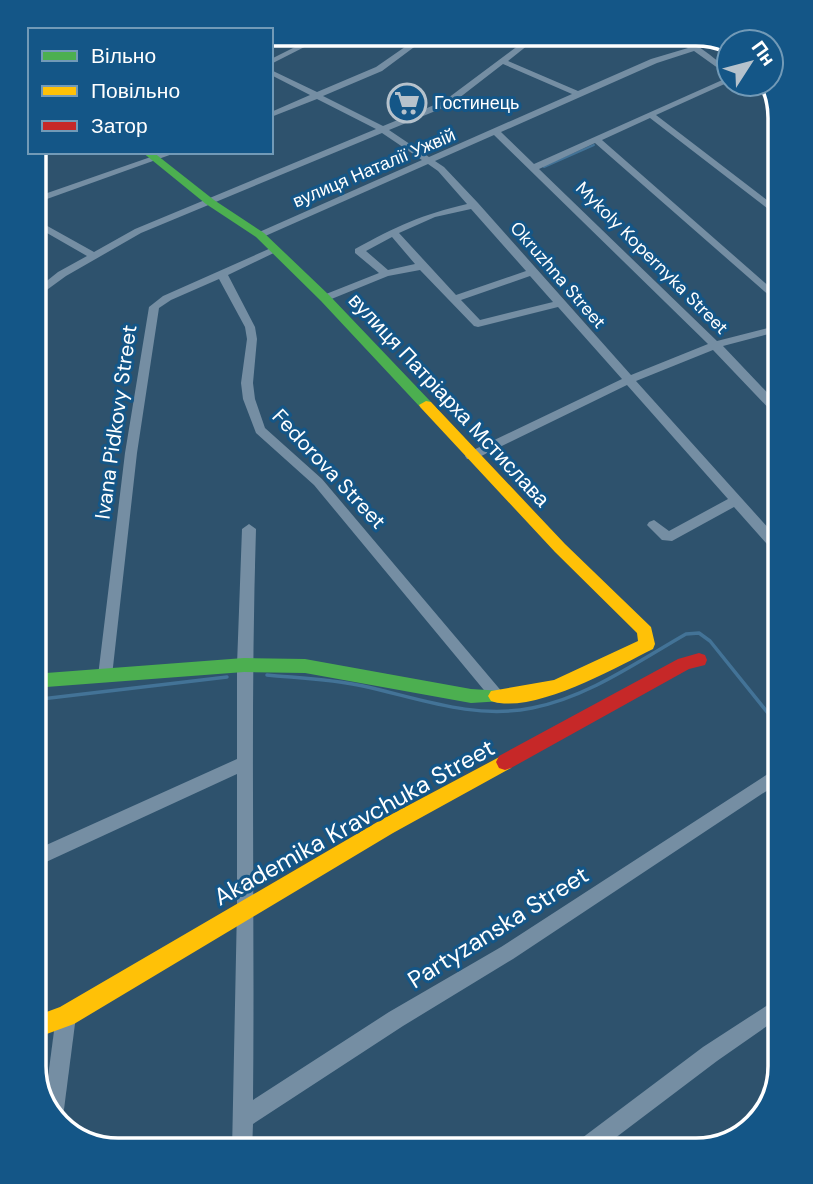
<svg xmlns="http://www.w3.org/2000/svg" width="813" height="1184" font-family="'DM Sans',sans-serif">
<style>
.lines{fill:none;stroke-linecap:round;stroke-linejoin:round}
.stream-far1{stroke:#437397;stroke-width:2}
.stream{stroke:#437397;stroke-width:3.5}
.street{fill:#758ea3;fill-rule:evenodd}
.fast{fill:#4caf50;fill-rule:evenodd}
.slow{fill:#ffc107;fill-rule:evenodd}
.jam{fill:#c62828;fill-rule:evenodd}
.rail-casing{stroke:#778fa2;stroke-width:3.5}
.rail{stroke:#145687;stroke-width:2;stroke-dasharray:6;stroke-linecap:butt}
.labels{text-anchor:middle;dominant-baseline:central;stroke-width:6;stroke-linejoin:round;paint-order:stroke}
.far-poi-label{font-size:18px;fill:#fff;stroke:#145687;text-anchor:start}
.far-street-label{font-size:18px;fill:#fff;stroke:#145687}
.street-label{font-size:21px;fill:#fff;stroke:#145687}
.near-street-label{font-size:24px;fill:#fff;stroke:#145687}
.rim{fill:none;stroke:#fff;stroke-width:3.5}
</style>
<rect width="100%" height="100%" fill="#2e526d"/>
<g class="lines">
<polyline class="stream-far1" points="544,167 594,145"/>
<g class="stream">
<path d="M267,675C299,678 331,679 363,686C418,698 474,720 532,708C588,697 637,662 686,634L699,633L710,641L780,728"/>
<polyline points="33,700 227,677"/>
</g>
<g class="street">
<polygon points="323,33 332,33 271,64 271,59"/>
<path d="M425,33H433L382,71L323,96L383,126L444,101L535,33H543L508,61L578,91L651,59L688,48L661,33C686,33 710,55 729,70V76L694,51L657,63L501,132L534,164L729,77V82L656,115L780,210V218L650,118L602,140L780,296V305L595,143L539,169L717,341L780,325V331L723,346L780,406V417L776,416L713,350L636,381L780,541V555L775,553L734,507L672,541L662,540L647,525L649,522L654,520L669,531L728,499L627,385L475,459H467L465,456L467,453L622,379L558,307L478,327L474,326L420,270L388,276L329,300H321V296L379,273L355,253V249C395,227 423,214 467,204L438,171L428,164L263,237H257V233L422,160L382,133L141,233L66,276L33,300V292L58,272L87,256L33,225V218L94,252L135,229L376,129L317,99L271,117V112L310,95L271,75V70L317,92L376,67ZM503,64L572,94L429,157L389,130L450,105ZM494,135L708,344L631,375L478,203L444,167L435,161ZM471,209L526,271L456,295L399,233L435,217ZM392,237L415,264L388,270L366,251ZM530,276L553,302L480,320L461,300Z"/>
<polygon points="165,152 178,152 33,204 33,198"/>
<polygon points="271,248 280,250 228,275 255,327 257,339 253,383 255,399 265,428 322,479 503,693 506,697 503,701 498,703 493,701 314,485 256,433 243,399 241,383 247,339 245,327 219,279 171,300 159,308 137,453 112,676 110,680 105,682 100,680 98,676 125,453 149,307 163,296"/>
<path d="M249,524L256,529C250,720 255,909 253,1100L389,1012L501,947L780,766V782L513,959L403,1026L253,1124L252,1151H232L237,907V774L33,868V851L237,759V665L242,529Z"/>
<polygon points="780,997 780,1017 717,1061 598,1151 571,1151 574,1144 703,1047"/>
<polygon points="66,1006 73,1009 76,1016 63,1117 60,1124 44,1107 56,1016 59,1009"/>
</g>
<g class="fast">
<polygon points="142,152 153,152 214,200 264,233 329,295 431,402 431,408 421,408 321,301 256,237 206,204"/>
<polygon points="244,658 305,659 471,689 503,691 506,696 503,701 471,703 305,673 244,672 33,688 33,674"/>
</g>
<g class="slow">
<path d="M426,401L431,402L565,544L651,627L655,644L653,649C615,668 533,715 491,701L488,696L491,691L554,680L638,641L637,633L555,552L421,408L419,405Z"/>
<polygon points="505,754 511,756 514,762 511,768 393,833 74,1024 33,1039 33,1017 60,1007 379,821"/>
</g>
<polygon class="jam" points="699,653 705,655 707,660 705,665 689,669 511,768 505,770 499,768 496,762 499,756 678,659"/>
<defs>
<g id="rail">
<polyline points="697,33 729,57"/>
<polyline points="762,84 773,94"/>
</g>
</defs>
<use href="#rail" class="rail-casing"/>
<use href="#rail" class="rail"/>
</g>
<defs>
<symbol id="supermarket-ring" viewBox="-11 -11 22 22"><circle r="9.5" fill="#145687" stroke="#b6c2cc" stroke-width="1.5"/><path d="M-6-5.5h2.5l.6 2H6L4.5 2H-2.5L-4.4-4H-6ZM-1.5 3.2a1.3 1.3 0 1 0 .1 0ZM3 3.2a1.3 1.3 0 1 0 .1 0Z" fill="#b6c2cc"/></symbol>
</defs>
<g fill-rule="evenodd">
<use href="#supermarket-ring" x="385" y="81" width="44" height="44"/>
</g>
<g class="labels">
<g class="far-poi-label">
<text x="434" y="103">Гостинець</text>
</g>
<g class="far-street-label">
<text transform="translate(374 168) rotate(-23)">вулиця Наталії Ужвій</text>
<text transform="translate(652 258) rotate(45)">Mykoly Kopernyka Street</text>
<text transform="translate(558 275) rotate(49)">Okruzhna Street</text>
</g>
<g class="street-label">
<text transform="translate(449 400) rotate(47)">вулиця Патріарха Мстислава</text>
<text transform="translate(116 422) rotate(-82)">Ivana Pidkovy Street</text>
<text transform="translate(329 469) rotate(47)">Fedorova Street</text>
</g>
<g class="near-street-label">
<text transform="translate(354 822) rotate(-29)">Akademika Kravchuka Street</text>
<text transform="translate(498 927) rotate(-32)">Partyzanska Street</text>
</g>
</g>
<path d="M0 0H813V1184H0ZM118 46H696A72 72 0 0 1 768 118V1066A72 72 0 0 1 696 1138H118A72 72 0 0 1 46 1066V118A72 72 0 0 1 118 46Z" fill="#145687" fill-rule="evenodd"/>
<path class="rim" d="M118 46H696A72 72 0 0 1 768 118V1066A72 72 0 0 1 696 1138H118A72 72 0 0 1 46 1066V118A72 72 0 0 1 118 46Z"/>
<rect x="28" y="28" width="245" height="126" fill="#145687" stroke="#729ab7" stroke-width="2"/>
<rect x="42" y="51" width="35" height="10" fill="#4caf50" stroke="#729ab7" stroke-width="2"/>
<text x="91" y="63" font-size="21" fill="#ffffff">Вільно</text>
<rect x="42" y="86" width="35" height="10" fill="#ffc107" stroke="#729ab7" stroke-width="2"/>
<text x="91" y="98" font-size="21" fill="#ffffff">Повільно</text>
<rect x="42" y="121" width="35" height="10" fill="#c62828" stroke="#729ab7" stroke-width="2"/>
<text x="91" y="133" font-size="21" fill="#ffffff">Затор</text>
<g transform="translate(750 63) rotate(54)"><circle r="33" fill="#145687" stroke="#729ab7" stroke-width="2"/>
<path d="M0-5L12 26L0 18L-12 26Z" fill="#b6c2cc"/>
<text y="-10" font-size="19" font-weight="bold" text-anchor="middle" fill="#ffffff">Пн</text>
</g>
</svg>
